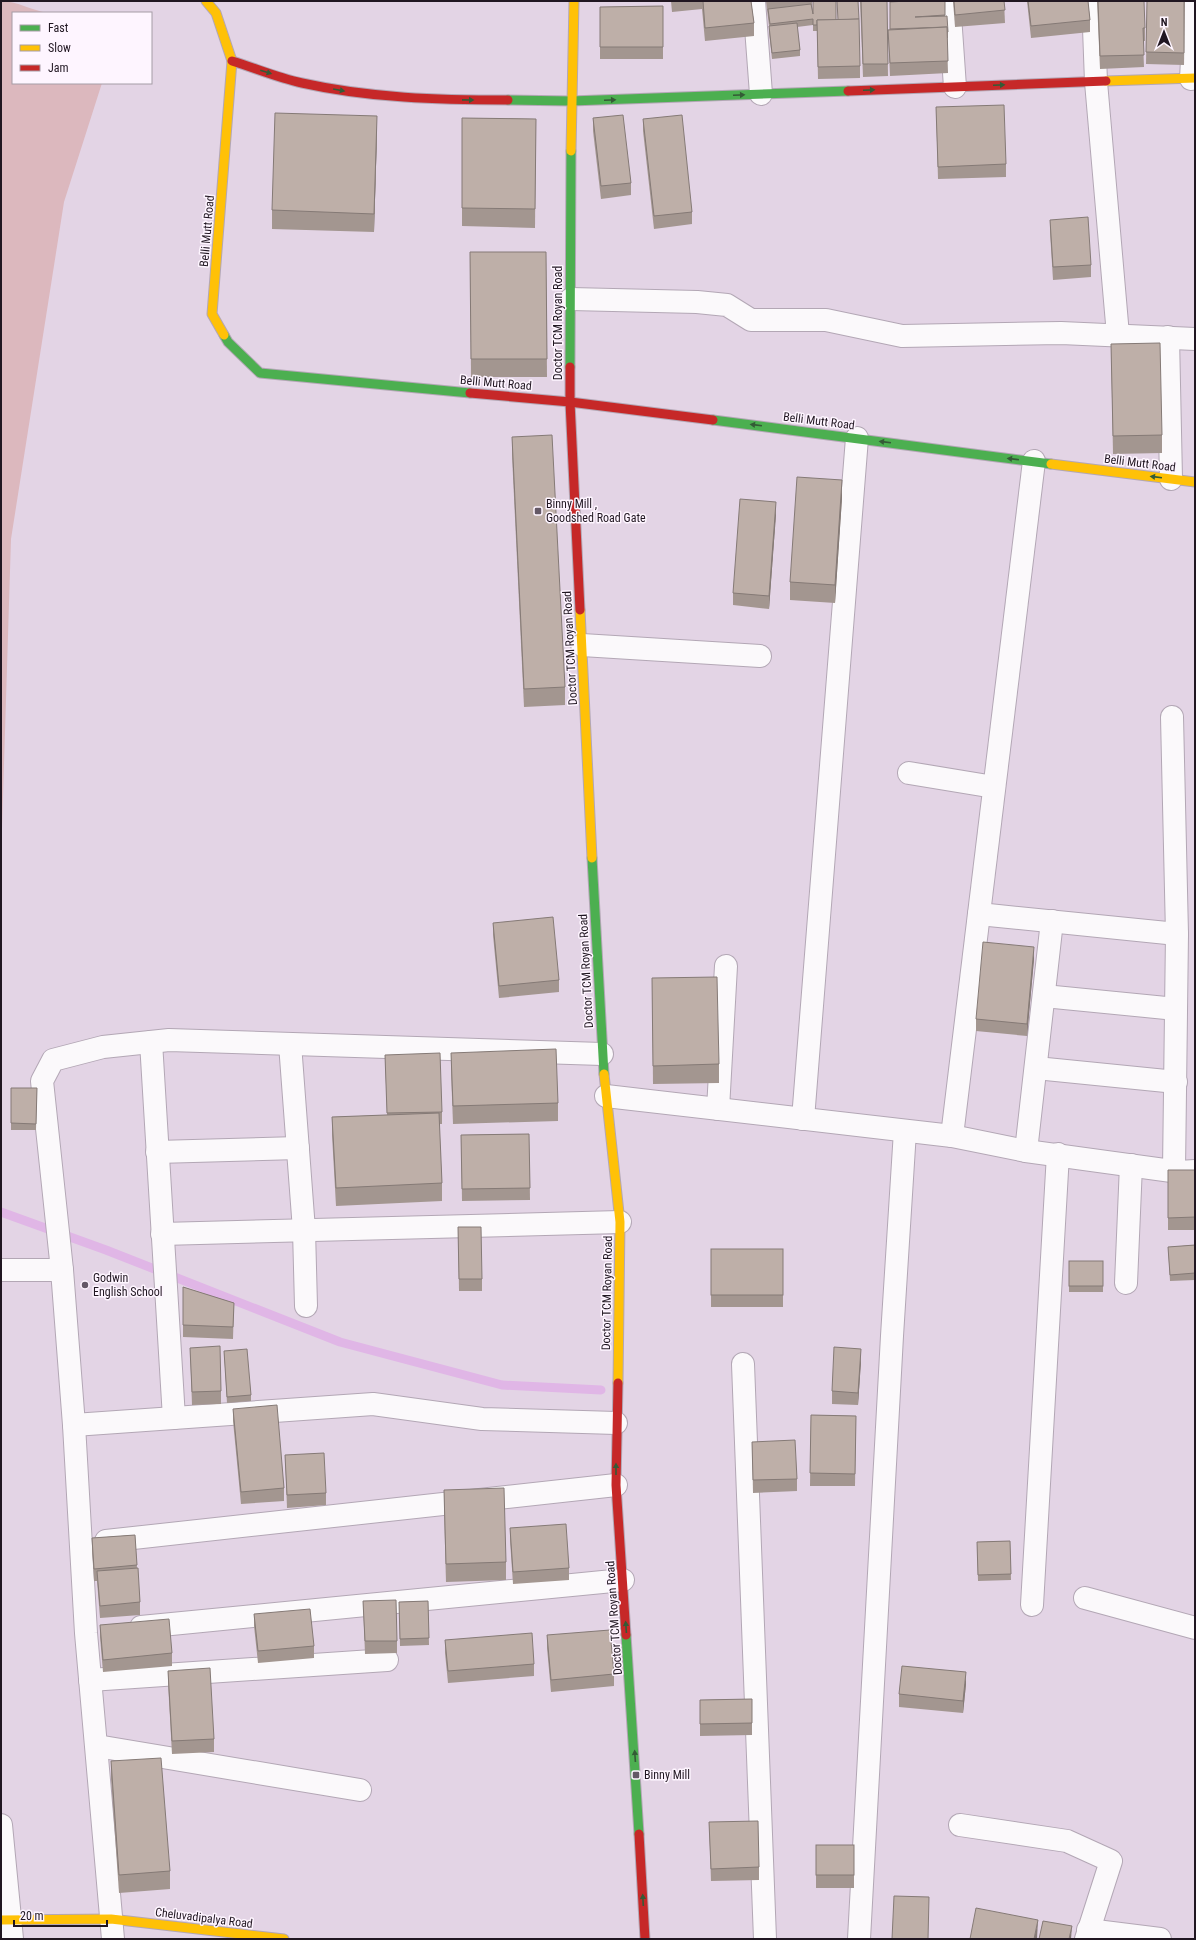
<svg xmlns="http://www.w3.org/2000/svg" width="1196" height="1940" font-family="'Roboto Condensed',sans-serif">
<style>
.green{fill:#dcb8be}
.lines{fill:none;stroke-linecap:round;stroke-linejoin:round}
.stream{stroke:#e0b6e6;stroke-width:9}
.street-casing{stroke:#b3a7b5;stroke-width:24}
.fast-casing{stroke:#b3a7b5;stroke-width:11}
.slow-casing{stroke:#b3a7b5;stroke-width:11}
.jam-casing{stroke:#b3a7b5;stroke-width:11}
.street{stroke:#fbf9fb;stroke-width:22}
.fast{stroke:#4caf50;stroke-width:9}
.slow{stroke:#ffc107;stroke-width:9}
.jam{stroke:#c62828;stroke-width:9}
.wall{fill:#a39690}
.shaded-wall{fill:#857a76}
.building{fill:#beafa8;stroke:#857a76}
.oneway{fill:#345b36}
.poi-dot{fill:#645866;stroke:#fef5ff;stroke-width:1.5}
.labels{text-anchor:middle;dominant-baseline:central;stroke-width:3;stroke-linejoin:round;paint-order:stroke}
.street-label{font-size:12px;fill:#201621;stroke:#fef5ff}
.poi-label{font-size:12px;fill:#201621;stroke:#fef5ff;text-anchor:start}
</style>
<rect width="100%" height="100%" fill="#e3d4e5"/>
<path class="green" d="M1,1C17,1 31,10 47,13H13V83H102L64,202L11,539L1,861Z"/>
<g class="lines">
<polyline class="stream" points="1,1212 106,1250 340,1342 502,1385 601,1390"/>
<defs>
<g id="street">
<polyline points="754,1 761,94"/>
<polyline points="949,1 955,87"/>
<polyline points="1093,1 1096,82 1118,335"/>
<polyline points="1191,79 1195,1"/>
<polyline points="571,299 697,302 727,305 751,320 826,320 902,336 1061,333 1195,339"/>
<polyline points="1168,337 1171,479"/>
<polyline points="582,645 760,656"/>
<polyline points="1172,717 1177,934 1174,1170"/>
<polyline points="909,773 994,787"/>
<polyline points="979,914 1177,934"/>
<polyline points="1044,996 1176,1009"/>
<polyline points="151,1042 174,1418"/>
<polyline points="290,1044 304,1230 306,1306"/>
<polyline points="1036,1068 1176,1082"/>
<polyline points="606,1096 952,1136 1026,1151 1179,1172 1195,1171"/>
<polyline points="718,1109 726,966"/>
<polyline points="803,1119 857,438"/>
<polyline points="952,1136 1034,461"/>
<polyline points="1026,1151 1052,921"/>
<polyline points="157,1152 298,1148"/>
<polyline points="162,1234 620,1222"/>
<polyline points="1,1270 62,1270"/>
<polyline points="1126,1283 1131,1165"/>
<polyline points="743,1364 765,1939"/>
<polyline points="74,1425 373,1404 482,1419 616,1423"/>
<polyline points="106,1541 616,1485"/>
<polyline points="1085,1598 1195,1628"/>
<polyline points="1032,1605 1058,1154"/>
<polyline points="141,1627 623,1580"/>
<polyline points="90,1680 387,1660"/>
<polyline points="97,1746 360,1790"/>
<polyline points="1,1825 12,1939"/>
<polyline points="960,1825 1067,1841 1111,1861 1086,1939"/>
<polyline points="1088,1930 1160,1939"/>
<polyline points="113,1939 86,1633 74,1425 62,1270 42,1081 53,1060 103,1047 169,1040 602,1054"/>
<polyline points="859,1939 892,1336 905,1131"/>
</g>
<g id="fast">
<polyline points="508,100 571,101 848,91"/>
<polyline points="224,335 228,342 260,373 470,393"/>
<polyline points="570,367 571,151"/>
<polyline points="713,420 1051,464"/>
<polyline points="592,858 604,1074"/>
<polyline points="626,1635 639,1834"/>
</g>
<g id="slow">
<polyline points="206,1 216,13 232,61 212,314 224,335"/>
<polyline points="1106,81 1195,78"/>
<polyline points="571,151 574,1"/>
<polyline points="1051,464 1195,482"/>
<polyline points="580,610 592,858"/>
<polyline points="604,1074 620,1222 618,1383"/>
<polyline points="1,1920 111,1919 284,1939"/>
</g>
<g id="jam">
<path d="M232,61C255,68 278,78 302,83C369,98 439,100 508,100"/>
<polyline points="848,91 1106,81"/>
<polyline points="570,367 570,402 580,610"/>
<polyline points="470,393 570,402 713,420"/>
<polyline points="618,1383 616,1485 626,1635"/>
<polyline points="639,1834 645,1939"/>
</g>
</defs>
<use href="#street" class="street-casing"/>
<use href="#fast" class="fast-casing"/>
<use href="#slow" class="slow-casing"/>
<use href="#jam" class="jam-casing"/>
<use href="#street" class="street"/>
<use href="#fast" class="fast"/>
<use href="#slow" class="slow"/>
<use href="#jam" class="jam"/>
</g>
<g class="wall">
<polygon points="671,1 751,1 754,23 754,36 705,41 702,9 672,12"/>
<polygon points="766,1 812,1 812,6 813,13 836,20 860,66 860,78 818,79 817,31 813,31 813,25 797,27 800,50 800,56 772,59 769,32 769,26"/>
<polygon points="860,1 887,1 888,76 863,77"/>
<polygon points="890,1 945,1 945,17 948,32 948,38 947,38 948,73 890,76 888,30 890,29"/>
<polygon points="953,1 1004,1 1005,23 955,27"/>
<polygon points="1027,1 1088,1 1090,20 1090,32 1031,38"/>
<polygon points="1097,1 1145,28 1145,41 1143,41 1144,67 1100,69"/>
<polygon points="1147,1 1185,1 1184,65 1146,64"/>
<polygon points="663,6 663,59 600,59 600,7"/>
<polygon points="936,107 1006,164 1006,177 938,179"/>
<polygon points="462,118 536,119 535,228 462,226"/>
<polygon points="593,118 631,183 631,195 601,199 593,131"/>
<polygon points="643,119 692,212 692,224 654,229 643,131"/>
<polygon points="377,134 374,232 272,229 272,210"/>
<polygon points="1050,220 1091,265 1091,277 1053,280 1050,232"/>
<polygon points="470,252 546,252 547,377 471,377"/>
<polygon points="1111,344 1162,435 1162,453 1113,454"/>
<polygon points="512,437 565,687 565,705 524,707 512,455"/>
<polygon points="842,498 835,603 790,600 790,582"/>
<polygon points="776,514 769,609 733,605 733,593"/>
<polygon points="493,923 559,980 559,992 499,998 493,935"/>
<polygon points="1034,959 1027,1036 976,1031 976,1019"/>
<polygon points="652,978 719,1064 719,1083 653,1084"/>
<polygon points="451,1053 558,1103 558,1121 453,1124 451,1071"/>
<polygon points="385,1055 442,1112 442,1124 439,1124 442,1183 442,1201 336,1206 332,1135 332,1117 387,1115"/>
<polygon points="11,1088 37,1088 36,1130 11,1130"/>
<polygon points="529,1134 530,1200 462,1201 461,1135"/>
<rect x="1168" y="1170" width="27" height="60"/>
<polygon points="458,1227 482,1279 482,1291 459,1291"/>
<polygon points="1195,1245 1195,1280 1170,1281 1168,1247"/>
<rect x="711" y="1249" width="72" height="58"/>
<rect x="1069" y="1261" width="34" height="31"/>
<polygon points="183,1287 234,1303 233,1339 183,1337"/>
<polygon points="190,1348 221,1391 221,1404 192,1405"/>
<polygon points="224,1351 251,1395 251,1401 227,1403"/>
<polygon points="861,1361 858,1405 832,1404 832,1391"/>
<polygon points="233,1409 284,1488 284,1501 241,1504 233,1421"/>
<polygon points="811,1415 856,1416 855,1486 810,1486"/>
<polygon points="752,1442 797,1479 797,1491 753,1493"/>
<polygon points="285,1455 326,1493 326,1505 287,1508"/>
<polygon points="444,1490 506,1562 506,1580 446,1582 444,1509"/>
<polygon points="510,1528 569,1568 569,1580 513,1584 510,1540"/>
<polygon points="135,1535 137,1568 140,1602 140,1615 100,1618 97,1581 94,1581 92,1550 92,1538"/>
<polygon points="1010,1541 1011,1580 978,1581 977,1542"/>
<polygon points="363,1601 397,1641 397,1653 365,1654"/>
<polygon points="428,1601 429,1645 400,1646 399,1602"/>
<polygon points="254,1614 314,1646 314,1658 258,1663 254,1626"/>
<polygon points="100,1625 172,1653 172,1666 103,1672 100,1637"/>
<polygon points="547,1635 614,1674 614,1686 551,1692 547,1648"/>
<polygon points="445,1640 534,1664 534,1676 448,1683 445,1653"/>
<polygon points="168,1671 214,1739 214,1752 172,1754 168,1683"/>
<polygon points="966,1684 963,1713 899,1707 899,1694"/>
<polygon points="752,1699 752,1735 700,1736 700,1700"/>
<polygon points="111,1761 170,1871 170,1889 119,1893 111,1779"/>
<polygon points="709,1822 759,1867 759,1880 711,1881"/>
<rect x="816" y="1845" width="38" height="43"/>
</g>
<g class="shaded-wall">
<polygon points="377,116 377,134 374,232 374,214"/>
<polygon points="842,480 842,498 835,603 835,585"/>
<polygon points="776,502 776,514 769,609 769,596"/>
<polygon points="1034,947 1034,959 1027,1036 1027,1024"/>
<polygon points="861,1349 861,1361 858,1405 858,1393"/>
<polygon points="966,1672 966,1684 963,1713 963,1701"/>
<polygon points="1038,1920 1037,1939 1034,1939"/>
<polygon points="1072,1926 1071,1939 1069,1939"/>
</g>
<g class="building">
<polygon points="703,1 751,1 754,23 705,28"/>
<polygon points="813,1 836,1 836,20 817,20 817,25 813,25 813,19 770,24 768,9 811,4 813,14"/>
<polygon points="837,1 858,1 859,19 838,20"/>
<polygon points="861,1 887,1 888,64 863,64"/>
<polygon points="907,1 945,1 945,15 915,17 947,16 948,32 947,32 947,27 890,29 890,2"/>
<polygon points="954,1 1004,1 1005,10 955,15"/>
<polygon points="1028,1 1088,1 1090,20 1031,26"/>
<polygon points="1098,1 1144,1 1145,28 1143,28 1144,55 1100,56"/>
<polygon points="1147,1 1184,1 1184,53 1146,52"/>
<polygon points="663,6 663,47 600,47 600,7"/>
<polygon points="859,19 860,66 818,67 817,20"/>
<polygon points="797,23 800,50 772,53 769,26"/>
<polygon points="947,27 948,61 890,63 888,30"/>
<polygon points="1004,105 1006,164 938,167 936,107"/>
<polygon points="275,113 377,116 374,214 272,210"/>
<polygon points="623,115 631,183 601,186 593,118"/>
<polygon points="682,115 692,212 654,216 643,119"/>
<polygon points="462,118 536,119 535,209 462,208"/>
<polygon points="1088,217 1091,265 1053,267 1050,220"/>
<polygon points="470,252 546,252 547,359 471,359"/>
<polygon points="1160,343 1162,435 1113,436 1111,344"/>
<polygon points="552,435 565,687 524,689 512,437"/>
<polygon points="797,477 842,480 835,585 790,582"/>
<polygon points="740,499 776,502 769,596 733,593"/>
<polygon points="553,917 559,980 499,986 493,923"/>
<polygon points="983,942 1034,947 1027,1024 976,1019"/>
<polygon points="717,977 719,1064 653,1066 652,978"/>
<polygon points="556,1049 558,1103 453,1106 451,1053"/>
<polygon points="440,1053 442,1112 387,1113 385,1055"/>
<polygon points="11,1088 37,1088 36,1124 11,1123"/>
<polygon points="439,1113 442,1183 336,1188 332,1117"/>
<polygon points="529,1134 530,1188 462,1189 461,1135"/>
<polygon points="1168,1170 1195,1170 1195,1217 1168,1218"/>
<polygon points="458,1227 481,1227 482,1279 459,1279"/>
<polygon points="1195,1245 1195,1273 1170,1275 1168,1247"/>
<rect x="711" y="1249" width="72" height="46"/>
<rect x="1069" y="1261" width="34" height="25"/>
<polygon points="183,1287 234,1303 233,1327 183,1325"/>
<polygon points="220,1346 221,1391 192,1392 190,1348"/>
<polygon points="834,1347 861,1349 858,1393 832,1391"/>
<polygon points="247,1349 251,1395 227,1397 224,1351"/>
<polygon points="277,1405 284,1488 241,1492 233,1409"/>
<polygon points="811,1415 856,1416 855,1474 810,1473"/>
<polygon points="795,1440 797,1479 753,1480 752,1442"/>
<polygon points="324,1453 326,1493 287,1495 285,1455"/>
<polygon points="504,1488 506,1562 446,1564 444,1490"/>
<polygon points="566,1524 569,1568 513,1572 510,1528"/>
<polygon points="135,1535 137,1565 94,1569 92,1538"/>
<polygon points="1010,1541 1011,1574 978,1575 977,1542"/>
<polygon points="138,1568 140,1602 100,1606 97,1571"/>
<polygon points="396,1600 397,1641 365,1641 363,1601"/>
<polygon points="428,1601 429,1638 400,1639 399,1602"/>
<polygon points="310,1609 314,1646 258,1651 254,1614"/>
<polygon points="169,1619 172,1653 103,1660 100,1625"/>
<polygon points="610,1630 614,1674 551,1680 547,1635"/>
<polygon points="532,1633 534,1664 448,1671 445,1640"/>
<polygon points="902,1666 966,1672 963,1701 899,1694"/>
<polygon points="210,1668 214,1739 172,1741 168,1671"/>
<polygon points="752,1699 752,1723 700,1724 700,1700"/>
<polygon points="161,1758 170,1871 119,1875 111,1761"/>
<polygon points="758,1821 759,1867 711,1869 709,1822"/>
<rect x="816" y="1845" width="38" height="30"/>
<polygon points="894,1896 929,1897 928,1939 892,1939"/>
<polygon points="976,1908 1038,1920 1034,1939 970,1939"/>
<polygon points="1043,1921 1072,1926 1069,1939 1039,1939"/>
</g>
<defs><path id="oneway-solid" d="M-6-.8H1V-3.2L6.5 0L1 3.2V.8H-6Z"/></defs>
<g class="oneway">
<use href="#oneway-solid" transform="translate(266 72) rotate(18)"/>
<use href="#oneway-solid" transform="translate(999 85) rotate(-2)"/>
<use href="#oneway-solid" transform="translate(339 90) rotate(10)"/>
<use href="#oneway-solid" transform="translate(869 90) rotate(-2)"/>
<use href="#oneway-solid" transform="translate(739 95) rotate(-2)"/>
<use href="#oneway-solid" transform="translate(468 100) rotate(1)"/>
<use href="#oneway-solid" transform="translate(610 100) rotate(-2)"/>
<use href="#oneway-solid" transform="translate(756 425) rotate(-173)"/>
<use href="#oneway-solid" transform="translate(885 442) rotate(-173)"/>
<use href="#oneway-solid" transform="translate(1013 459) rotate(-173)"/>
<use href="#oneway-solid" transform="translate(1156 477) rotate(-173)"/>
<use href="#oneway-solid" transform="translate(616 1469) rotate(-90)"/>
<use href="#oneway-solid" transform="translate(626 1627) rotate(-94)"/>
<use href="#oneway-solid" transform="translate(635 1756) rotate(-94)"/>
<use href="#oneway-solid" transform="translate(643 1900) rotate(-93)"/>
</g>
<g class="poi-dot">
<rect x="534" y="507" width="8" height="8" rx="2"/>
<circle cx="85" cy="1285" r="4"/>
<rect x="632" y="1771" width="8" height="8" rx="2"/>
</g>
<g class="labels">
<g class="street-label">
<text transform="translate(207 231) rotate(-85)">Belli Mutt Road</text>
<text transform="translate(558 323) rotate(-90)">Doctor TCM Royan Road</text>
<text transform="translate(496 383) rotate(5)">Belli Mutt Road</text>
<text transform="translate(819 421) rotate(7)">Belli Mutt Road</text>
<text transform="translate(1140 463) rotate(7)">Belli Mutt Road</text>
<text transform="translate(570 648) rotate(-93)">Doctor TCM Royan Road</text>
<text transform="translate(586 971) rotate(-93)">Doctor TCM Royan Road</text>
<text transform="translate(607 1293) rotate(-89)">Doctor TCM Royan Road</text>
<text transform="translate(614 1618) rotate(-94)">Doctor TCM Royan Road</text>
<text transform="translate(204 1918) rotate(7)">Cheluvadipalya Road</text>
</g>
<g class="poi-label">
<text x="546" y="504">Binny Mill ,<tspan x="546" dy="14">Goodshed Road Gate</tspan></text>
<text x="93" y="1278">Godwin<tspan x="93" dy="14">English School</tspan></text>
<text x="644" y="1775">Binny Mill</text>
</g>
</g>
<rect width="1196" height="1940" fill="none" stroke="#201621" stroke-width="4"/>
<rect x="12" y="12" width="140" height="72" fill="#fef5ff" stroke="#a59ca6"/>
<rect x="20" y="25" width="20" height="6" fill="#4caf50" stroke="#a59ca6"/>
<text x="48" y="32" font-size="12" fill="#201621">Fast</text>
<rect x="20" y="45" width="20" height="6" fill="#ffc107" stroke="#a59ca6"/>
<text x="48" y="52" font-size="12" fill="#201621">Slow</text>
<rect x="20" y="65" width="20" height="6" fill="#c62828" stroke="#a59ca6"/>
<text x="48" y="72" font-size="12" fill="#201621">Jam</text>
<g transform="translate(1164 32)" stroke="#fef5ff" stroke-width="3" paint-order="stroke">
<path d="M0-3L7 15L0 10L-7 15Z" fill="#201621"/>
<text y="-6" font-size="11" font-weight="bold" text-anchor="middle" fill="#201621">N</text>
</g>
<path d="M14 1920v6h93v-6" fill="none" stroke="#201621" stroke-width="2"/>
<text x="20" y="1920" font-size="12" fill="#201621" stroke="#fef5ff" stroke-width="3" paint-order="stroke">20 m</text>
</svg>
